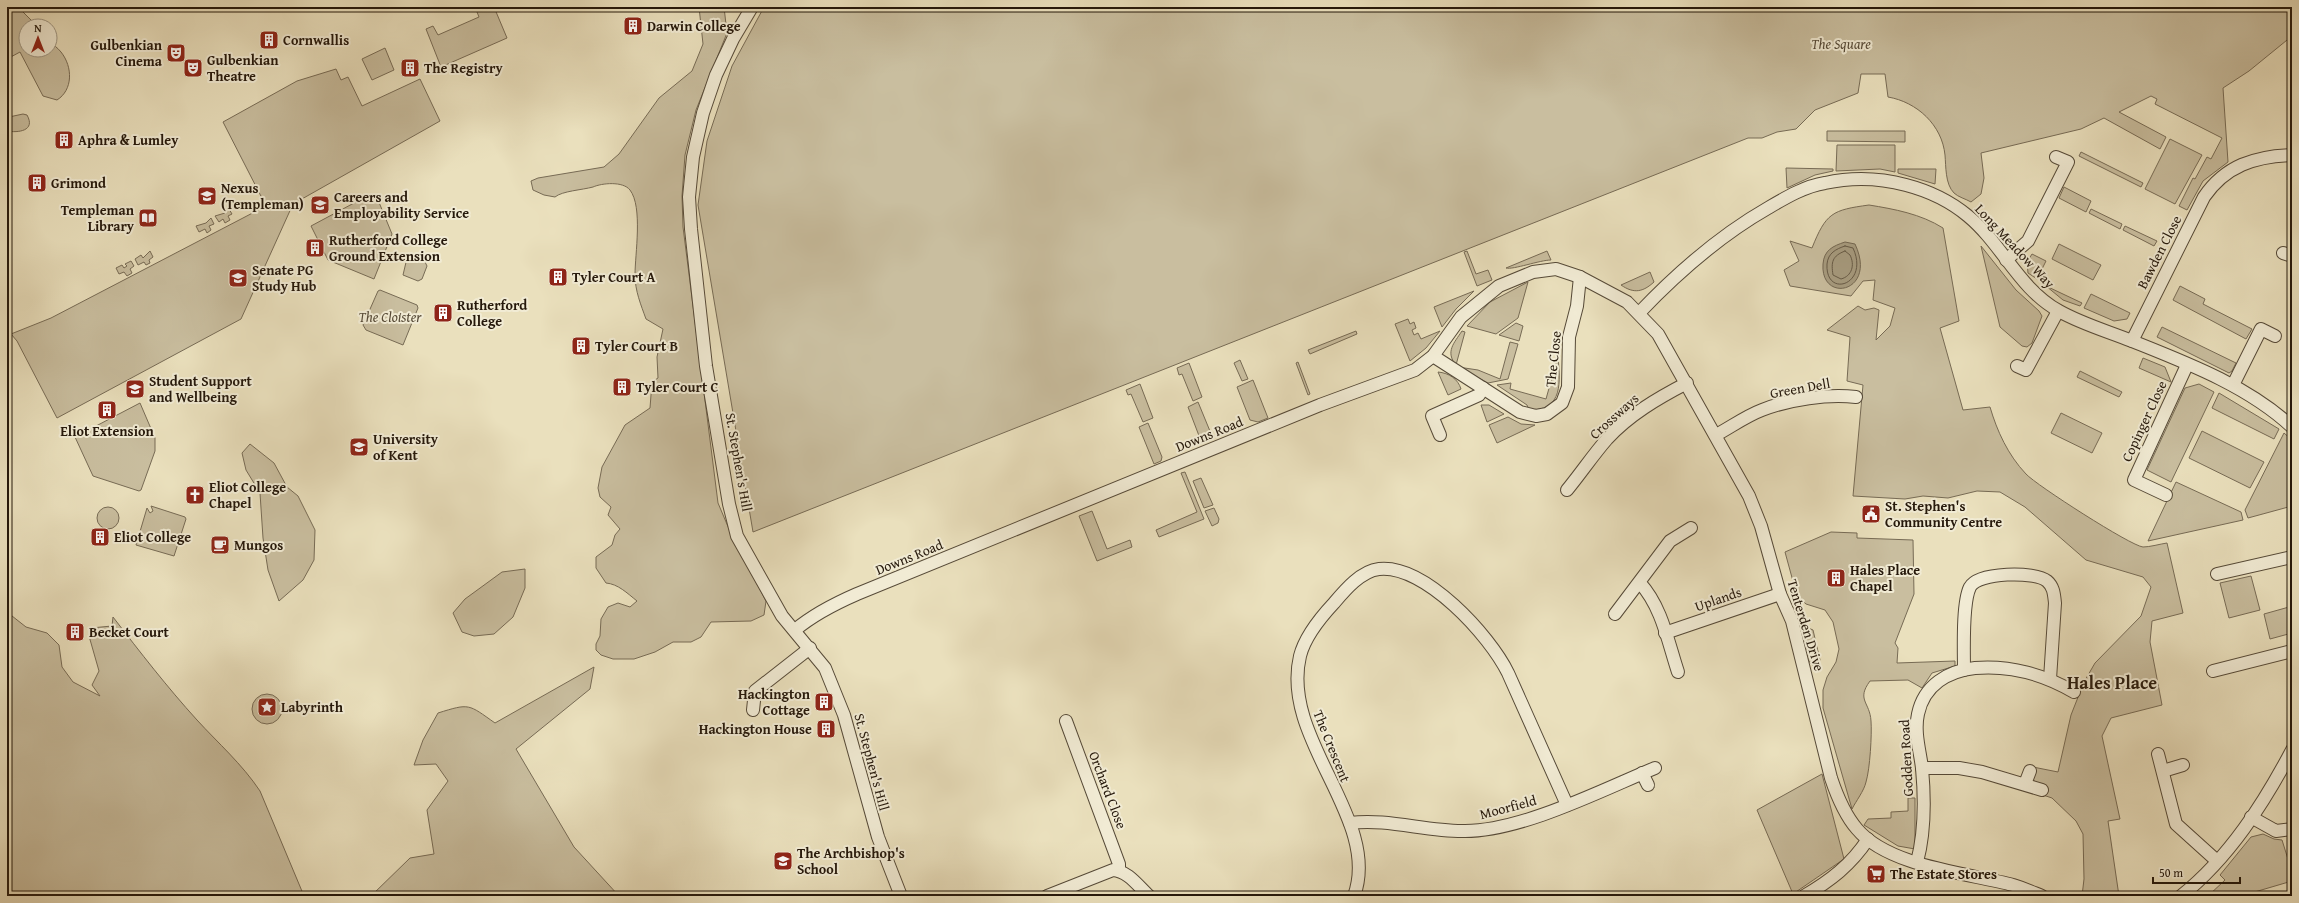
<svg xmlns="http://www.w3.org/2000/svg" width="2299" height="903" font-family="'Gentium Book Plus',serif">
<style>
.green{fill:#c9be9f;stroke:#776b55}
.water{fill:#a79c80;stroke:#736751}
.lines{fill:none;stroke-linecap:round;stroke-linejoin:round}
.shore{stroke:#665a46;stroke-width:1}
.minor-casing{stroke:#564a38;stroke-width:14}
.minor{stroke:#f1ebd4;stroke-width:12}
.labels{text-anchor:middle;dominant-baseline:central;stroke-width:4;stroke-linejoin:round;paint-order:stroke}
.poi-label{font-size:14px;font-weight:bold;fill:#25180b;stroke:#f1ebd4;text-anchor:start}
.park-label{font-size:14px;font-style:italic;fill:#564a37;stroke:#f1ebd4}
.street-label{font-size:14px;fill:#25180b;stroke:#f1ebd4}
.district-label{font-size:18px;font-weight:bold;fill:#25180b;stroke:#f1ebd4}
</style>
<rect width="100%" height="100%" fill="#eae0bd"/>
<filter id="stains"><feTurbulence type="fractalNoise" baseFrequency=".005" numOctaves="4"/><feColorMatrix values="0 0 0 0 .2 0 0 0 0 .09 0 0 0 0 .02 0 0 0 .5 -.17"/></filter>
<radialGradient id="worn" r=".72"><stop offset=".6" stop-color="#630" stop-opacity="0"/><stop offset="1" stop-color="#630" stop-opacity=".3"/></radialGradient>
<g class="green">
<polygon points="475,7 494,7 507,38 441,67 426,29 433,26 438,35 479,17"/>
<path d="M699,7H724L727,33L696,110L685,155L682,196L683,227L718,503L732,536L766,601L764,615L751,621L711,622L701,637L691,642H673L655,652L634,659H613L601,655L596,650V644L600,636L601,619L608,607L618,603L630,607L637,601C627,593 618,584 606,583L596,568V557L612,545L615,535L620,529L608,515L611,507L600,497L598,488L602,467L625,425L650,408L652,382L658,378L657,357L663,329L646,319C641,305 635,291 635,275C635,254 643,207 630,190C623,181 602,183 593,187C582,190 562,191 555,197L544,195L533,190L531,181L538,178L604,167L619,154L659,98L692,71L703,44Z"/>
<path d="M764,7H2292V36L2249,71L2223,88L2228,162L2203,181L2187,210L2179,206L2193,178L2195,179L2207,157L2211,159L2222,138L2155,104L2157,99L2151,96L2119,112L2166,137L2160,149L2104,118L2081,129L1981,153L1984,178L1981,194L1971,202C1966,199 1958,197 1954,193C1945,184 1946,166 1945,155C1942,125 1917,102 1888,97L1885,74H1861L1858,93L1815,110L1796,129L1777,132L1762,138H1748L753,532L698,205L707,141L732,66Z"/>
<path d="M15,9L21,10L37,26H26V50H50V41C53,45 58,48 61,52C73,67 73,90 57,100L43,96L20,52L7,59V14Z"/>
<polygon points="385,48 394,70 372,80 362,59"/>
<polygon points="336,69 341,80 348,77 362,106 420,79 440,121 293,204 241,319 57,418 17,341 11,334 51,318 266,206 223,122 297,81"/>
<path d="M7,113L9,117L23,114L27,115C36,131 18,133 7,131Z"/>
<polygon points="1827,131 1905,131 1905,142 1827,141"/>
<polygon points="2170,139 2202,155 2175,204 2145,189"/>
<polygon points="1837,145 1895,145 1895,172 1880,169 1836,171"/>
<polygon points="2081,152 2143,183 2141,187 2079,156"/>
<polygon points="1786,168 1833,169 1833,171 1815,175 1787,188"/>
<polygon points="1898,169 1936,169 1935,184 1898,173"/>
<polygon points="2064,187 2091,201 2086,212 2059,198"/>
<polygon points="369,195 376,195 392,234 374,279 328,260 311,226"/>
<path d="M1869,205C1894,209 1921,214 1943,228L1959,321L1940,328L1963,410L1990,407C1997,431 2008,455 2026,474C2036,485 2131,546 2143,547C2150,547 2160,544 2167,543L2183,613L2152,621L2150,642L2162,705L2111,718L2102,736L2120,819L2108,821L2119,896H2082L2084,879L2083,834L2076,821L2052,798L2043,795C2043,784 2039,783 2030,779L2033,767L2058,772L2071,715L2084,682L2095,663L2141,616L2151,587L2143,577L2086,560L2025,507L2000,492L1977,491L1948,498L1923,496L1905,499L1853,496L1863,385L1847,381L1850,337L1827,330L1858,306L1865,310L1874,308L1879,310L1876,340L1890,326L1895,308L1873,300L1875,280L1863,281L1851,296L1790,286L1784,270L1799,261L1790,241L1812,248C1826,213 1832,210 1869,205Z"/>
<polygon points="229,209 232,214 228,216 230,220 225,223 223,219 219,222 215,216 225,213"/>
<polygon points="2091,209 2122,224 2120,229 2089,213"/>
<polygon points="211,218 214,224 209,226 211,230 207,233 205,229 199,232 196,226 206,223"/>
<polygon points="2125,226 2157,241 2154,246 2123,230"/>
<polygon points="2059,244 2101,265 2093,280 2052,259"/>
<polygon points="1981,246 2016,290 2039,311 2042,316 2032,343 2027,347 2022,346 2000,327"/>
<polygon points="150,251 153,257 149,260 150,263 146,265 144,262 138,265 135,259 141,255 143,258"/>
<polygon points="1467,251 1476,274 1488,270 1492,280 1477,286 1464,252"/>
<path d="M1547,251L1551,260C1540,260 1513,270 1506,268Z"/>
<polygon points="2032,254 2046,261 2037,279 2028,273 2027,262"/>
<polygon points="411,257 425,262 427,266 422,279 418,281 403,275 407,258"/>
<polygon points="131,261 134,266 130,269 132,273 127,276 124,272 119,274 116,268 122,265 124,268 127,266 125,264"/>
<path d="M1650,272L1654,282C1643,292 1634,294 1621,285Z"/>
<polygon points="1528,282 1518,318 1496,334 1467,326 1490,302"/>
<polygon points="2046,286 2082,303 2080,306 2063,300"/>
<polygon points="2180,286 2205,299 2203,304 2252,329 2246,339 2173,300"/>
<polygon points="380,290 417,305 418,308 403,345 366,330 363,325 378,291"/>
<polygon points="1474,291 1456,309 1442,327 1434,307"/>
<polygon points="2091,294 2130,313 2127,319 2114,321 2084,308"/>
<polygon points="1408,319 1410,324 1414,322 1416,328 1412,330 1414,335 1418,333 1421,339 1440,331 1426,348 1410,361 1395,324"/>
<polygon points="1516,323 1523,326 1519,341 1499,335"/>
<polygon points="2162,327 2236,363 2232,371 2229,373 2157,337"/>
<polygon points="1356,331 1357,334 1310,354 1308,350"/>
<path d="M1462,331L1465,332L1456,365C1445,352 1454,343 1462,331Z"/>
<polygon points="1510,342 1518,344 1508,379 1488,383 1458,367 1478,370 1500,379"/>
<path d="M1558,356C1560,381 1564,411 1529,410L1527,405L1497,385L1511,383L1510,389L1546,399Z"/>
<polygon points="2143,358 2165,367 2171,382 2139,368"/>
<polygon points="1240,360 1248,379 1242,381 1234,363"/>
<polygon points="1298,362 1310,394 1308,395 1296,363"/>
<polygon points="1189,363 1202,397 1193,401 1182,374 1179,375 1177,368"/>
<polygon points="2080,371 2122,392 2119,397 2077,377"/>
<path d="M1438,372C1449,373 1458,379 1461,389L1448,395Z"/>
<polygon points="1253,380 1268,418 1258,422 1250,420 1237,387"/>
<polygon points="1140,384 1153,418 1143,422 1131,394 1128,395 1126,390"/>
<polygon points="2199,384 2214,392 2171,482 2147,470 2185,388"/>
<polygon points="2219,393 2279,429 2274,439 2212,408"/>
<polygon points="1198,402 1212,436 1201,441 1188,407"/>
<polygon points="140,403 155,438 155,451 141,490 139,491 93,476 75,437"/>
<polygon points="1481,405 1489,405 1504,414 1487,422"/>
<polygon points="2061,413 2102,433 2092,453 2051,433"/>
<polygon points="1508,417 1521,424 1535,425 1497,443 1489,425"/>
<polygon points="1148,423 1162,457 1161,461 1154,464 1139,427"/>
<polygon points="2202,431 2264,462 2250,488 2189,458"/>
<polygon points="2284,433 2292,440 2292,506 2248,518 2245,510"/>
<polygon points="250,444 274,463 287,487 298,496 315,530 314,560 303,580 279,601 268,570 263,538 260,493 246,470 242,453"/>
<polygon points="1185,472 1204,519 1159,537 1156,530 1197,512 1181,473"/>
<polygon points="1201,478 1213,505 1204,508 1193,481"/>
<polygon points="2176,482 2241,512 2243,520 2148,541"/>
<polygon points="151,506 185,517 186,519 174,556 136,545 147,508 150,513 153,511"/>
<circle cx="108" cy="518" r="11"/>
<polygon points="1214,508 1219,519 1218,523 1212,526 1205,511"/>
<polygon points="1092,511 1107,549 1130,540 1132,547 1097,561 1079,516"/>
<path d="M1831,532L1857,533V538L1913,540L1914,594L1895,643L1898,648L1897,663L1955,661V666L1932,673L1922,688L1908,680L1870,681C1856,700 1870,702 1871,721C1872,734 1870,769 1866,782C1864,791 1856,801 1852,809L1823,708V690L1827,677L1836,662L1839,649L1833,622L1825,610L1806,604L1797,596L1785,552Z"/>
<polygon points="525,569 525,588 513,617 494,634 474,636 462,632 453,613 465,599 502,572"/>
<polygon points="2251,576 2260,610 2229,618 2220,583"/>
<polygon points="2289,607 2292,633 2270,639 2264,614"/>
<path d="M7,612L26,627L47,633L59,645L62,667L73,682L100,696L92,685L99,671L89,636L91,628L112,626L113,617C140,652 167,687 197,720C218,743 242,764 260,791L304,896H7Z"/>
<polygon points="1806,627 1813,630 1820,660 1817,664 1812,665 1808,660 1801,632"/>
<path d="M594,667L590,689L516,749L574,847L619,896H371L410,858L434,854L427,810L448,781L436,764L414,765L423,740L438,713C470,703 468,704 495,723Z"/>
<circle cx="267" cy="709" r="15"/>
<polygon points="1822,774 1844,859 1793,894 1757,810"/>
<polygon points="1908,798 1915,798 1915,849 1898,846 1864,825 1868,819 1891,818 1891,812 1908,811"/>
<polygon points="2263,834 2274,839 2282,840 2292,872 2292,881 2241,896 2208,896 2225,880 2220,875 2251,837"/>
</g>
<path class="water" d="M1845,242L1855,244C1878,293 1820,304 1823,264C1824,250 1833,246 1845,242Z"/>
<g class="lines">
<g class="shore">
<path d="M1845,246L1853,248C1870,285 1825,299 1827,264C1828,253 1836,249 1845,246Z"/>
<path d="M1845,251L1850,255C1855,265 1852,276 1841,279L1833,275C1831,262 1832,256 1845,251Z"/>
</g>
<defs>
<g id="minor">
<polyline points="752,7 733,39 716,75 703,113 693,157 689,197 691,229 706,366 729,504 737,536 782,616 825,668 844,715 878,837 901,896"/>
<polyline points="2283,253 2292,256"/>
<polyline points="2006,260 2028,241 2068,162 2056,157"/>
<path d="M1639,313C1678,272 1719,236 1768,208C1785,198 1805,186 1825,183C1852,177 1880,178 1906,185C1929,191 1950,201 1968,216C2002,244 2019,289 2059,311C2082,324 2107,331 2132,341C2187,363 2248,386 2292,427"/>
<path d="M2132,341L2204,197C2225,166 2255,156 2292,155"/>
<polyline points="1433,356 1520,412 1536,416 1547,414 1562,403 1568,387 1569,337 1577,306 1580,277"/>
<polyline points="2017,366 2026,370 2058,311"/>
<polyline points="2233,385 2261,329 2275,336"/>
<polyline points="1440,435 1432,416 1479,395 1483,388"/>
<path d="M1716,435C1731,427 1746,416 1762,410C1790,399 1827,394 1856,397"/>
<path d="M1567,490C1581,473 1593,455 1607,439C1629,415 1658,398 1687,383"/>
<polyline points="2166,495 2134,480 2187,365"/>
<polyline points="2217,574 2292,557"/>
<path d="M1640,583C1662,607 1668,642 1678,672"/>
<polyline points="1615,614 1670,541 1691,528"/>
<path d="M795,630C814,614 834,604 857,594L1320,405L1415,370L1433,356L1461,317L1499,286L1533,272L1556,269L1580,277L1627,302L1658,334L1749,496L1761,526L1780,594L1792,621L1831,778C1837,796 1844,814 1857,829C1889,867 1968,873 2013,885C2023,888 2032,892 2042,896"/>
<polyline points="1665,633 1780,594"/>
<path d="M1964,670C1964,650 1962,603 1970,587C1978,572 2035,571 2047,581C2054,587 2054,595 2055,603L2050,679"/>
<polyline points="2213,671 2292,651"/>
<polyline points="753,710 755,691 810,648"/>
<polyline points="1066,721 1119,864 1119,870"/>
<polyline points="2158,754 2176,824 2217,861"/>
<polyline points="1922,768 1959,768 1982,772 2042,790"/>
<polyline points="2163,771 2183,765"/>
<polyline points="1642,773 1648,785"/>
<polyline points="2025,784 2030,771"/>
<polyline points="2251,817 2276,831 2292,829"/>
<path d="M1350,823C1388,818 1427,832 1465,831C1522,831 1602,790 1655,768"/>
<path d="M1917,862C1925,832 1925,800 1922,768C1920,751 1914,732 1918,714C1924,685 1948,671 1975,668C2010,665 2045,675 2074,692"/>
<path d="M1047,896L1113,870C1128,871 1138,886 1149,896"/>
<path d="M1354,896C1382,819 1280,740 1300,656C1305,636 1320,618 1334,603C1345,590 1361,571 1379,569C1425,564 1490,636 1508,673L1567,805"/>
<path d="M1804,896C1830,881 1851,865 1868,839"/>
<path d="M2181,896C2229,858 2264,803 2292,750"/>
</g>
</defs>
<use href="#minor" class="minor-casing"/>
<use href="#minor" class="minor"/>
</g>
<defs>
<symbol id="building-square" viewBox="-11 -11 22 22"><rect x="-9" y="-9" width="18" height="18" rx="4" fill="#8f2418" stroke="#f1ebd4"/><path d="M-4-6H4V6H1V3H-1V6H-4ZM-2.5-4.3h1.7v1.8h-1.7ZM.8-4.3h1.7v1.8H.8ZM-2.5-1h1.7V.8h-1.7ZM.8-1h1.7V.8H.8Z" fill="#fff"/></symbol>
<symbol id="theatre-square" viewBox="-11 -11 22 22"><rect x="-9" y="-9" width="18" height="18" rx="4" fill="#8f2418" stroke="#f1ebd4"/><path d="M-5-5.5Q0-4 5-5.5V0Q5 5 0 6Q-5 5-5 0ZM-3.3-2.5H-1v1.5H-3.3ZM1-2.5H3.3v1.5H1ZM-2.8 1Q0 5.5 2.8 1Z" fill="#fff"/></symbol>
<symbol id="university-square" viewBox="-11 -11 22 22"><rect x="-9" y="-9" width="18" height="18" rx="4" fill="#8f2418" stroke="#f1ebd4"/><path d="M0-5L7-2L0 1L-7-2ZM-4 1L0 2.5L4 1V4Q0 6-4 4Z" fill="#fff"/></symbol>
<symbol id="library-square" viewBox="-11 -11 22 22"><rect x="-9" y="-9" width="18" height="18" rx="4" fill="#8f2418" stroke="#f1ebd4"/><path d="M-6-4Q-3-5.5-.7-3.5V5Q-3 3-6 4ZM6-4Q3-5.5 .7-3.5V5Q3 3 6 4Z" fill="#fff"/></symbol>
<symbol id="church-square" viewBox="-11 -11 22 22"><rect x="-9" y="-9" width="18" height="18" rx="4" fill="#8f2418" stroke="#f1ebd4"/><path d="M-1.2-6h2.4v3.5h3.3v2.4h-3.3V6h-2.4V-.1h-3.3v-2.4h3.3Z" fill="#fff"/></symbol>
<symbol id="civic-square" viewBox="-11 -11 22 22"><rect x="-9" y="-9" width="18" height="18" rx="4" fill="#8f2418" stroke="#f1ebd4"/><path d="M-.6-6.5H3V-4.5H.6V-3L4-1V1h2V6H-6V1h2V-1L-.6-3ZM-1.2 2.5V6h2.4V2.5Z" fill="#fff"/></symbol>
<symbol id="cafe-square" viewBox="-11 -11 22 22"><rect x="-9" y="-9" width="18" height="18" rx="4" fill="#8f2418" stroke="#f1ebd4"/><path d="M-5.5-4.5H6V0H3Q3 3.5 0 3.5H-2.5Q-5.5 3.5-5.5 0ZM3-3.2v2h1.7v-2ZM-6 4.5H4V6H-6Z" fill="#fff"/></symbol>
<symbol id="sight-square" viewBox="-11 -11 22 22"><rect x="-9" y="-9" width="18" height="18" rx="4" fill="#8f2418" stroke="#f1ebd4"/><path d="M0-6L1.8-2.2L6-1.7L2.9 1.2L3.7 5.4L0 3.3L-3.7 5.4L-2.9 1.2L-6-1.7L-1.8-2.2Z" fill="#fff"/></symbol>
<symbol id="school-square" viewBox="-11 -11 22 22"><rect x="-9" y="-9" width="18" height="18" rx="4" fill="#8f2418" stroke="#f1ebd4"/><path d="M0-5L7-2L0 1L-7-2ZM-4 1L0 2.5L4 1V4Q0 6-4 4Z" fill="#fff"/></symbol>
<symbol id="supermarket-square" viewBox="-11 -11 22 22"><rect x="-9" y="-9" width="18" height="18" rx="4" fill="#8f2418" stroke="#f1ebd4"/><path d="M-6-5.5h2.5l.6 2H6L4.5 2H-2.5L-4.4-4H-6ZM-1.5 3.2a1.3 1.3 0 1 0 .1 0ZM3 3.2a1.3 1.3 0 1 0 .1 0Z" fill="#fff"/></symbol>
</defs>
<g fill-rule="evenodd">
<use href="#building-square" x="622" y="15" width="22" height="22"/>
<use href="#building-square" x="258" y="29" width="22" height="22"/>
<use href="#theatre-square" x="165" y="42" width="22" height="22"/>
<use href="#theatre-square" x="182" y="57" width="22" height="22"/>
<use href="#building-square" x="399" y="57" width="22" height="22"/>
<use href="#building-square" x="53" y="129" width="22" height="22"/>
<use href="#building-square" x="26" y="172" width="22" height="22"/>
<use href="#university-square" x="196" y="185" width="22" height="22"/>
<use href="#university-square" x="309" y="194" width="22" height="22"/>
<use href="#library-square" x="137" y="207" width="22" height="22"/>
<use href="#building-square" x="304" y="237" width="22" height="22"/>
<use href="#building-square" x="547" y="266" width="22" height="22"/>
<use href="#university-square" x="227" y="267" width="22" height="22"/>
<use href="#building-square" x="432" y="302" width="22" height="22"/>
<use href="#building-square" x="570" y="335" width="22" height="22"/>
<use href="#building-square" x="611" y="376" width="22" height="22"/>
<use href="#university-square" x="124" y="378" width="22" height="22"/>
<use href="#building-square" x="96" y="399" width="22" height="22"/>
<use href="#university-square" x="348" y="436" width="22" height="22"/>
<use href="#church-square" x="184" y="484" width="22" height="22"/>
<use href="#civic-square" x="1860" y="503" width="22" height="22"/>
<use href="#building-square" x="89" y="526" width="22" height="22"/>
<use href="#cafe-square" x="209" y="534" width="22" height="22"/>
<use href="#building-square" x="1825" y="567" width="22" height="22"/>
<use href="#building-square" x="64" y="621" width="22" height="22"/>
<use href="#building-square" x="813" y="691" width="22" height="22"/>
<use href="#sight-square" x="256" y="696" width="22" height="22"/>
<use href="#building-square" x="815" y="718" width="22" height="22"/>
<use href="#school-square" x="772" y="850" width="22" height="22"/>
<use href="#supermarket-square" x="1865" y="863" width="22" height="22"/>
</g>
<g class="labels">
<g class="poi-label">
<text x="647" y="26">Darwin College</text>
<text x="283" y="40">Cornwallis</text>
<text x="162" y="45" text-anchor="end">Gulbenkian<tspan x="162" dy="16">Cinema</tspan></text>
<text x="207" y="60">Gulbenkian<tspan x="207" dy="16">Theatre</tspan></text>
<text x="424" y="68">The Registry</text>
<text x="78" y="140">Aphra &amp; Lumley</text>
<text x="51" y="183">Grimond</text>
<text x="221" y="188">Nexus<tspan x="221" dy="16">(Templeman)</tspan></text>
<text x="334" y="197">Careers and<tspan x="334" dy="16">Employability Service</tspan></text>
<text x="134" y="210" text-anchor="end">Templeman<tspan x="134" dy="16">Library</tspan></text>
<text x="329" y="240">Rutherford College<tspan x="329" dy="16">Ground Extension</tspan></text>
<text x="252" y="270">Senate PG<tspan x="252" dy="16">Study Hub</tspan></text>
<text x="572" y="277">Tyler Court A</text>
<text x="457" y="305">Rutherford<tspan x="457" dy="16">College</tspan></text>
<text x="595" y="346">Tyler Court B</text>
<text x="149" y="381">Student Support<tspan x="149" dy="16">and Wellbeing</tspan></text>
<text x="636" y="387">Tyler Court C</text>
<text x="107" y="431" text-anchor="middle">Eliot Extension</text>
<text x="373" y="439">University<tspan x="373" dy="16">of Kent</tspan></text>
<text x="209" y="487">Eliot College<tspan x="209" dy="16">Chapel</tspan></text>
<text x="1885" y="506">St. Stephen's<tspan x="1885" dy="16">Community Centre</tspan></text>
<text x="114" y="537">Eliot College</text>
<text x="234" y="545">Mungos</text>
<text x="1850" y="570">Hales Place<tspan x="1850" dy="16">Chapel</tspan></text>
<text x="89" y="632">Becket Court</text>
<text x="810" y="694" text-anchor="end">Hackington<tspan x="810" dy="16">Cottage</tspan></text>
<text x="281" y="707">Labyrinth</text>
<text x="812" y="729" text-anchor="end">Hackington House</text>
<text x="797" y="853">The Archbishop's<tspan x="797" dy="16">School</tspan></text>
<text x="1890" y="874">The Estate Stores</text>
</g>
<g class="park-label">
<text x="1841" y="44">The Square</text>
<text x="390" y="317">The Cloister</text>
</g>
<g class="street-label">
<text transform="translate(2015 246) rotate(47)">Long Meadow Way</text>
<text transform="translate(2159 252) rotate(-63)">Bawden Close</text>
<text transform="translate(1553 359) rotate(-84)">The Close</text>
<text transform="translate(1800 388) rotate(-10)">Green Dell</text>
<text transform="translate(1614 416) rotate(-42)">Crossways</text>
<text transform="translate(2144 421) rotate(-65)">Copinger Close</text>
<text transform="translate(1209 434) rotate(-22)">Downs Road</text>
<text transform="translate(739 462) rotate(80)">St. Stephen's Hill</text>
<text transform="translate(909 557) rotate(-22)">Downs Road</text>
<text transform="translate(1718 599) rotate(-19)">Uplands</text>
<text transform="translate(1806 625) rotate(73)">Tenterden Drive</text>
<text transform="translate(1332 746) rotate(68)">The Crescent</text>
<text transform="translate(1906 758) rotate(-93)">Godden Road</text>
<text transform="translate(872 762) rotate(75)">St. Stephen's Hill</text>
<text transform="translate(1108 790) rotate(69)">Orchard Close</text>
<text transform="translate(1508 807) rotate(-15)">Moorfield</text>
</g>
<g class="district-label">
<text x="2112" y="682">Hales Place</text>
</g>
</g>
<rect width="2299" height="903" fill="none" stroke="#eae0bd" stroke-width="24"/>
<rect x="8" y="8" width="2283" height="887" fill="none" stroke="#25180b" stroke-width="2"/>
<rect x="12" y="12" width="2275" height="879" fill="none" stroke="#25180b"/>
<g transform="translate(38 38)"><circle r="19" fill="#f1ebd4" stroke="#9f9784"/>
<path d="M0-3L7 15L0 10L-7 15Z" fill="#8f2418"/>
<text y="-6" font-size="11" font-weight="bold" text-anchor="middle" fill="#25180b">N</text>
</g>
<path d="M2153 877v6h87v-6" fill="none" stroke="#25180b" stroke-width="2"/>
<text x="2159" y="877" font-size="12" fill="#25180b" stroke="#f1ebd4" stroke-width="3" paint-order="stroke">50 m</text>
<rect width="100%" height="100%" filter="url(#stains)"/>
<rect width="100%" height="100%" fill="url(#worn)"/>
</svg>
